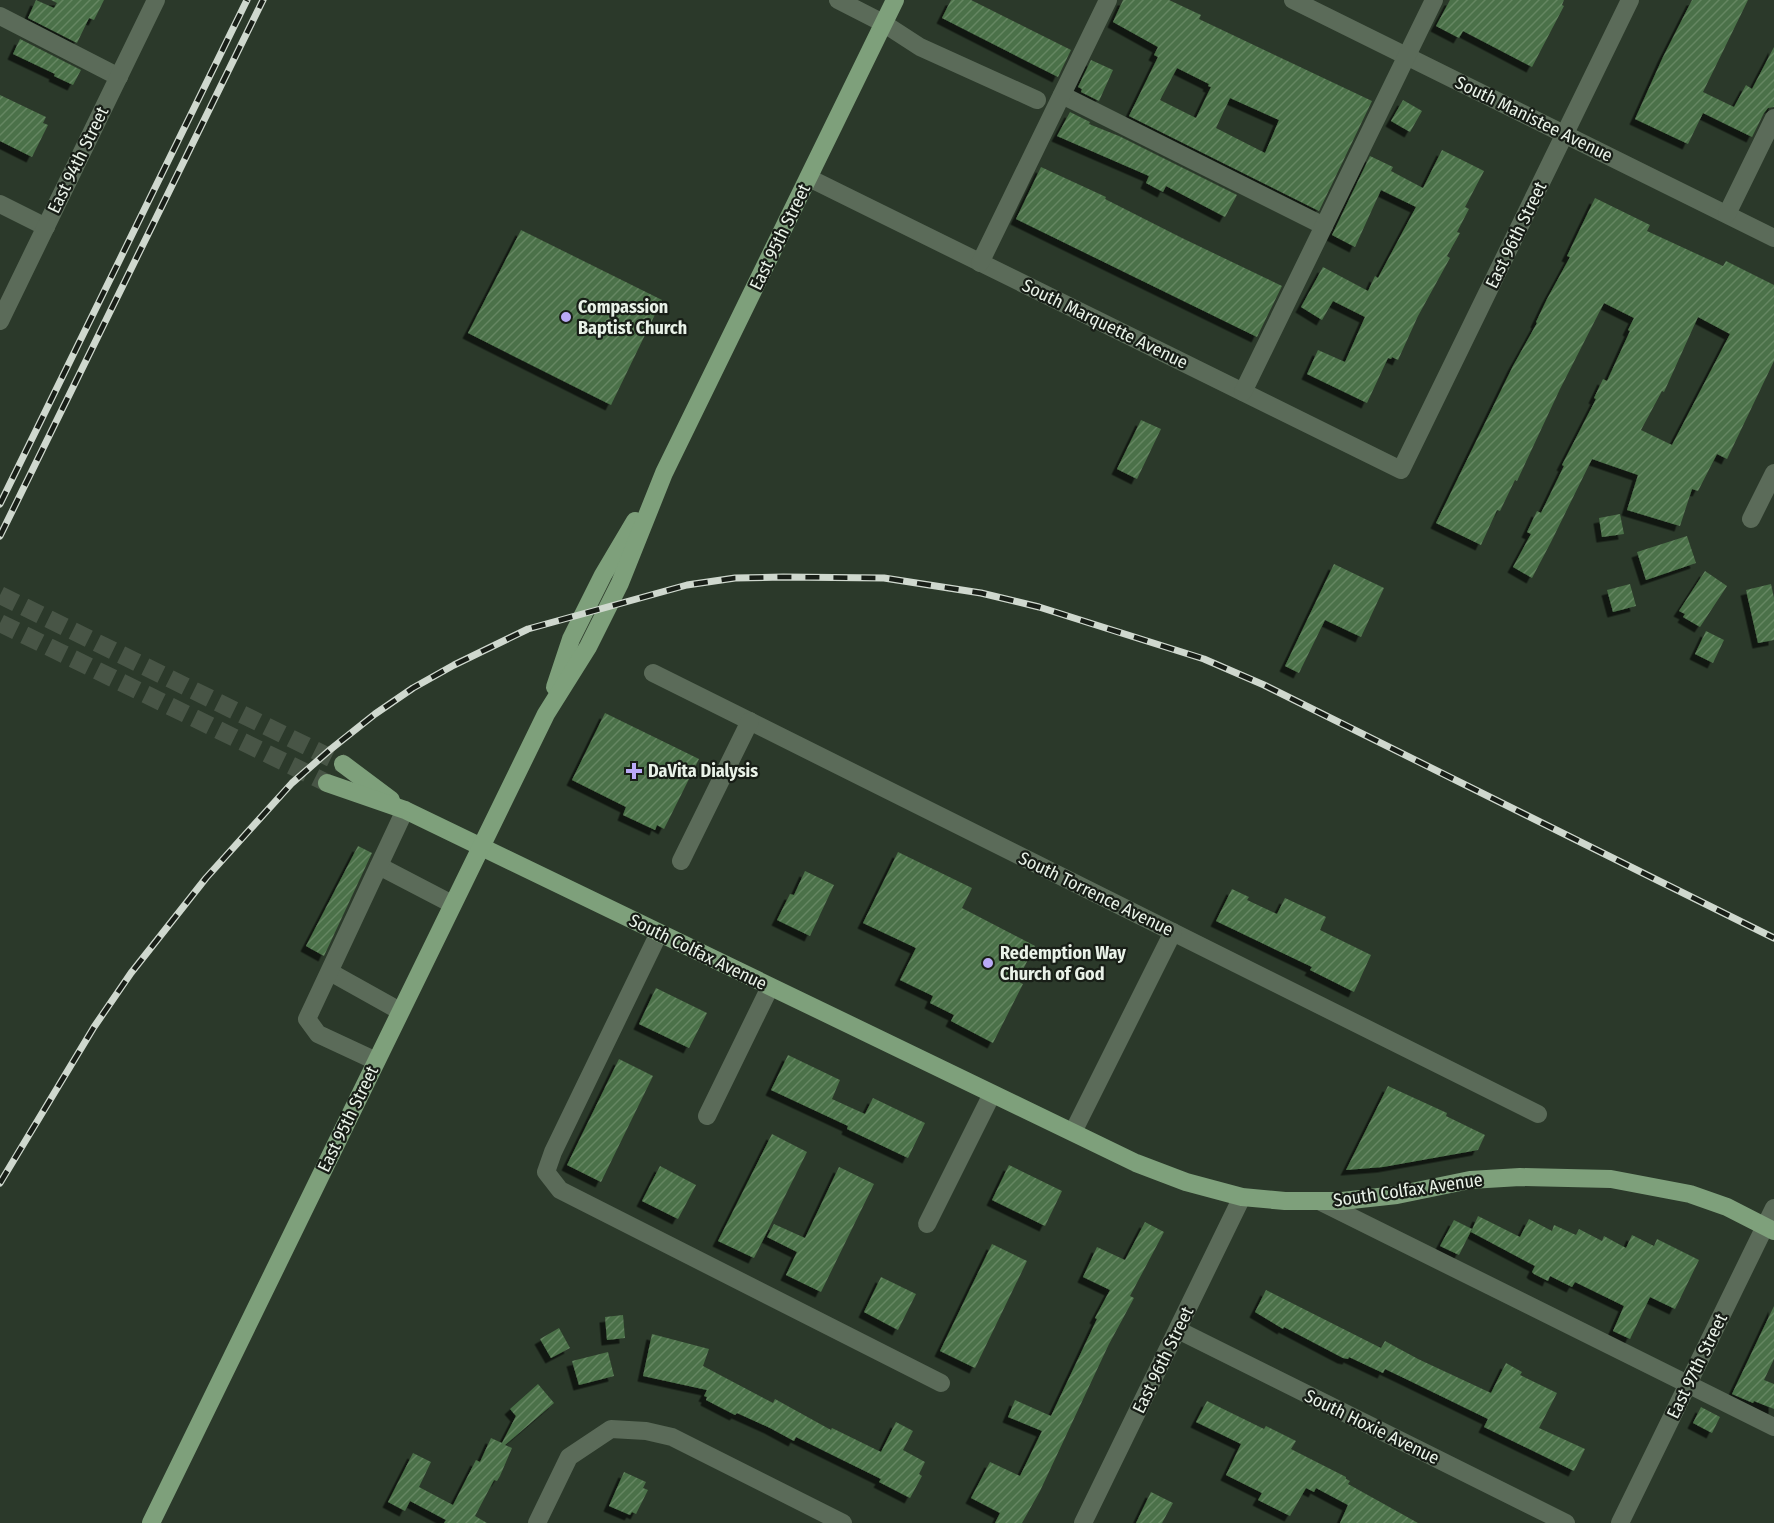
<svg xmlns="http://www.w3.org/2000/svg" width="1774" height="1523" font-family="'Fira Sans Condensed',sans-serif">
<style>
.building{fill:url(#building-hatch);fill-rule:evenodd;filter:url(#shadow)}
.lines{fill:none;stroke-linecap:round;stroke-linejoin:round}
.major-tunnel{stroke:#485546;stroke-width:18;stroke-dasharray:18 9;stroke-linecap:butt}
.minor{stroke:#5b6b59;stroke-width:18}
.major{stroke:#7ea07b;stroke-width:18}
.rail-casing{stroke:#cfd8ce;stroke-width:7}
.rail{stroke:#181e17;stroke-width:4.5;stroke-dasharray:14;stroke-linecap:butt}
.poi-dot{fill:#baaaf7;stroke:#181e17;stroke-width:2}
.labels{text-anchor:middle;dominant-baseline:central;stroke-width:4.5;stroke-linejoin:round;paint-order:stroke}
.street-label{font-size:18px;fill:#e9f2e8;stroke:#181e17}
.poi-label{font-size:18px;font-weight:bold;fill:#e9f2e8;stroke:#181e17;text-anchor:start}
</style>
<defs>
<pattern id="building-hatch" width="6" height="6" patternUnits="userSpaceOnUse" patternTransform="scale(1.5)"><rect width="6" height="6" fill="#4b7148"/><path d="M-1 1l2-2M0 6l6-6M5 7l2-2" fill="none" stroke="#658662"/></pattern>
<filter id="shadow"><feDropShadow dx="-5.5" dy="5.5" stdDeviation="0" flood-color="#0009"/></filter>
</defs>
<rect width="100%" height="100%" fill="#2b392a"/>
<g class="building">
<polygon points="36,0 54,8 57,3 51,0 104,0 94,20 89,18 77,43 28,18"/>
<polygon points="951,0 971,0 1071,50 1058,77 942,18"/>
<path d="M1123,0H1169L1201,15L1199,19L1372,101L1319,211L1129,116L1158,57L1154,55L1158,47L1113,22ZM1177,68L1209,84L1208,86L1211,87L1196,118L1160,100ZM1230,98L1279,120L1265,153L1216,128Z"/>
<polygon points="1450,0 1564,0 1562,5 1564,6 1532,67 1463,31 1459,38 1436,26"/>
<polygon points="1692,0 1748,0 1703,92 1734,107 1746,85 1752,89 1774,47 1774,107 1768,108 1764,113 1752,137 1703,113 1688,144 1635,119 1663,57"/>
<polygon points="20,39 81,70 73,85 54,76 55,74 13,54"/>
<polygon points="1091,60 1113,70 1099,101 1081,92 1082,89 1078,87"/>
<polygon points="0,95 46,117 43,123 48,125 32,157 0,141"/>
<polygon points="1403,100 1422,111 1410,132 1391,121"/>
<polygon points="1070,112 1090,122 1089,124 1119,136 1237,195 1225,217 1166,186 1163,192 1146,183 1149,176 1057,136"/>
<polygon points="1442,150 1484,171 1465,207 1469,209 1457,232 1460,233 1447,256 1450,258 1418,316 1398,360 1392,357 1391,359 1388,358 1367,403 1307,374 1318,350 1345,362 1365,317 1333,301 1322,320 1301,307 1323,267 1368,291 1375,276 1378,278 1416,207 1381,190 1355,247 1332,235 1370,156 1393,167 1391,171 1423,188"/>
<polygon points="1041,167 1106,197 1105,199 1182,238 1282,286 1257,337 1016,219"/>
<path d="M1595,198L1650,225L1647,231L1723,266L1726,261L1774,285V361L1727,459L1717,454L1698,491L1692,489L1680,526L1627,510L1638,475L1592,459L1551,542L1532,578L1513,567L1531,534L1527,532L1537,511L1541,513L1564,466L1562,465L1596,399L1594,398L1603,379L1607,381L1630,331L1628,330L1634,318L1604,303L1560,389L1517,481L1515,480L1500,511L1497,510L1481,545L1436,523L1513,366L1537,323L1536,322L1547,299L1570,257L1567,256ZM1698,317L1730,334L1672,445L1641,430L1662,391L1664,392Z"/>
<polygon points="521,230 662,300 611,405 468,333"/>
<polygon points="1141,420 1161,429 1137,479 1117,469"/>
<polygon points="1620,514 1624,534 1602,537 1599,518"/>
<polygon points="1687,536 1696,563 1646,580 1637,552"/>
<polygon points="1334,564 1384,588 1361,637 1325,620 1299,673 1285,666"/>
<polygon points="1705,571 1727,586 1700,627 1683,617 1685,614 1679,611"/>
<polygon points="1630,584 1636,606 1613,612 1607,590"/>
<polygon points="1771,584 1774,598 1774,640 1758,643 1746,590"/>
<polygon points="1706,631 1724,640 1713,663 1695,654"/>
<polygon points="605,713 699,759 664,829 657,825 655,830 623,815 626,807 572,780"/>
<polygon points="358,846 372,853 324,956 306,946"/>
<polygon points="898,852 972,888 962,908 1035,946 1017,981 1023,984 993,1043 951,1021 954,1015 930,1003 933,996 900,980 916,948 863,923"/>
<polygon points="805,871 834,885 810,936 777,920 790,894 794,895"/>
<polygon points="1232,889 1249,897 1247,900 1277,914 1285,898 1326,917 1320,930 1371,955 1354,992 1310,970 1312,967 1216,921"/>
<polygon points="656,988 707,1013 689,1048 639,1024"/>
<polygon points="788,1055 840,1080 832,1099 865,1114 873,1098 925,1123 908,1158 847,1129 848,1126 771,1090"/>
<polygon points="619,1059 653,1076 601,1182 567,1165"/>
<polygon points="1388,1086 1447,1113 1446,1116 1485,1135 1478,1150 1383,1167 1346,1170"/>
<polygon points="772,1134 807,1152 754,1258 718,1241"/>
<polygon points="1009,1165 1062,1191 1045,1226 992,1200"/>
<polygon points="660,1166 696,1185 678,1219 642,1201"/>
<polygon points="839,1167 874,1184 821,1292 786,1275 797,1252 767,1237 774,1224 805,1238"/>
<polygon points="1478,1216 1520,1237 1529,1219 1552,1231 1554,1225 1576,1235 1579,1229 1602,1241 1604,1236 1626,1248 1632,1235 1654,1246 1657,1239 1699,1260 1675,1309 1650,1297 1630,1339 1613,1331 1624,1306 1575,1282 1572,1287 1550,1276 1548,1281 1534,1274 1532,1272 1535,1266 1471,1232"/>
<polygon points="1454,1220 1472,1229 1459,1255 1440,1246"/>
<polygon points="1145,1222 1164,1232 1130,1296 1134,1298 1109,1344 1040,1491 1022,1523 995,1523 1000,1513 971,1498 990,1462 1020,1476 1042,1431 1008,1417 1015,1400 1051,1416 1097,1319 1095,1318 1110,1290 1083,1277 1097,1247 1125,1260"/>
<polygon points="992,1244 1027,1261 975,1368 940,1351"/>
<polygon points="881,1277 916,1294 898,1330 864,1312"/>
<polygon points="1266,1290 1381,1348 1385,1341 1418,1359 1491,1393 1506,1363 1522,1372 1520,1375 1557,1393 1539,1428 1585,1449 1574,1471 1484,1427 1488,1419 1408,1380 1385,1369 1383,1373 1349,1357 1348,1359 1343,1358 1284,1327 1283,1329 1255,1312"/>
<polygon points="1774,1306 1774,1359 1764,1380 1774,1384 1774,1409 1754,1401 1753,1403 1732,1394"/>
<polygon points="623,1315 625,1338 607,1340 605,1317"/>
<polygon points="559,1328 570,1348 551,1358 540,1339"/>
<polygon points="652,1334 709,1349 703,1366 773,1403 775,1399 831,1430 832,1428 881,1452 896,1422 913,1431 903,1450 925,1462 919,1474 922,1476 910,1498 879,1482 881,1479 796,1437 794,1441 770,1428 737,1413 735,1415 706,1400 707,1397 704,1396 707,1390 643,1376"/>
<polygon points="608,1352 614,1376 579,1385 572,1361"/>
<polygon points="538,1384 554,1403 505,1445 512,1448 500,1476 497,1481 494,1480 475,1516 487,1523 444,1523 446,1520 410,1501 405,1511 388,1502 413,1453 431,1462 419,1487 453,1505 476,1460 480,1462 491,1438 502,1443 516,1416 510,1409"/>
<polygon points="1207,1401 1264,1429 1266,1426 1296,1441 1291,1449 1346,1477 1346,1479 1350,1481 1348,1484 1418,1523 1340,1523 1348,1505 1316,1488 1314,1492 1306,1488 1290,1516 1258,1500 1262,1493 1226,1475 1241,1444 1196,1422"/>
<polygon points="1701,1407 1720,1417 1712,1433 1693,1423"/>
<polygon points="624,1472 646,1482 643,1488 648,1490 636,1514 632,1512 630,1515 609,1506"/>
<polygon points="1151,1492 1173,1503 1162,1523 1136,1523"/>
</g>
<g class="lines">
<g class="major-tunnel">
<polyline points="0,595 343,764"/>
<polyline points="0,623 327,783"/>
</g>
<g class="minor">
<polyline points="838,0 883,23 920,47 1037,100"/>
<polyline points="1293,0 1774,238"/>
<polyline points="0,16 119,77"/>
<polyline points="1062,95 1324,226"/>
<polyline points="809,178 1401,470 1630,0"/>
<polyline points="0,204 46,227"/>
<polyline points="1727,214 1774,118"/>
<polyline points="980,263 1108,0"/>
<polyline points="0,321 156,0"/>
<polyline points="1243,392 1434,0"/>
<polyline points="1751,519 1774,473"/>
<polyline points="653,673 1538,1114"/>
<polyline points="681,861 750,721"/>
<polyline points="379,866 452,904"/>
<polyline points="659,933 553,1152 546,1172 560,1190 941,1383"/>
<polyline points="330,972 400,1011"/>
<polyline points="376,1061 318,1034 307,1019 405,810"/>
<polyline points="707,1116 770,987"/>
<polyline points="1073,1132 1173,932"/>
<polyline points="1319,1201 1774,1427"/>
<polyline points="927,1224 992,1094"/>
<polyline points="1178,1330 1566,1523"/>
<polyline points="537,1523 569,1457 611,1429 646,1431 672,1437 843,1523"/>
<polyline points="1083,1523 1242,1197"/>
<polyline points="1620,1523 1774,1208"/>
</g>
<g class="major">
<polyline points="555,687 571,639 603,575 635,521"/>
<polyline points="343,764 391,800"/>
<polyline points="327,783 405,810 1136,1163 1186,1182 1242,1197 1285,1201 1342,1201 1397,1195 1470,1180 1520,1177 1611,1179 1690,1194 1727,1207 1774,1231"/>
<polyline points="151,1523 546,714 588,647 620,583 664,473 895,0"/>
</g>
<defs>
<g id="rail">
<polyline points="0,504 247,0"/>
<polyline points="0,536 263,0"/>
<polyline points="0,1183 94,1027 131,973 206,878 292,783 331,749 375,714 413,688 454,665 528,629 687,585 735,578 783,577 884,578 981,593 1039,607 1204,659 1264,685 1774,938"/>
</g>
</defs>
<use href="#rail" class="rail-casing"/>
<use href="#rail" class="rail"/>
</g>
<g class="poi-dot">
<circle cx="566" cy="317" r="6"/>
<path d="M631 762h6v6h6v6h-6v6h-6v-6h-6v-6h6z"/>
<circle cx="988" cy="963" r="6"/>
</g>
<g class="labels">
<g class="street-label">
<text transform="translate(1534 119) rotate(26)">South Manistee Avenue</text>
<text transform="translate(78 160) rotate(-64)">East 94th Street</text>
<text transform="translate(1516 235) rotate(-64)">East 96th Street</text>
<text transform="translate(780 237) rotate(-64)">East 95th Street</text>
<text transform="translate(1105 324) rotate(26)">South Marquette Avenue</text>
<text transform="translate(1096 894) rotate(26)">South Torrence Avenue</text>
<text transform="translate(698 952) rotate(26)">South Colfax Avenue</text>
<text transform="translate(348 1119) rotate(-64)">East 95th Street</text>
<text transform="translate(1408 1190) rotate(-8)">South Colfax Avenue</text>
<text transform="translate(1163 1360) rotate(-64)">East 96th Street</text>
<text transform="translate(1697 1366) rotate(-64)">East 97th Street</text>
<text transform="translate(1372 1427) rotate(26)">South Hoxie Avenue</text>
</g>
<g class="poi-label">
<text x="578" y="307">Compassion<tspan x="578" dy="21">Baptist Church</tspan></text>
<text x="648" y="771">DaVita Dialysis</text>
<text x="1000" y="953">Redemption Way<tspan x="1000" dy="21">Church of God</tspan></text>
</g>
</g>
</svg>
